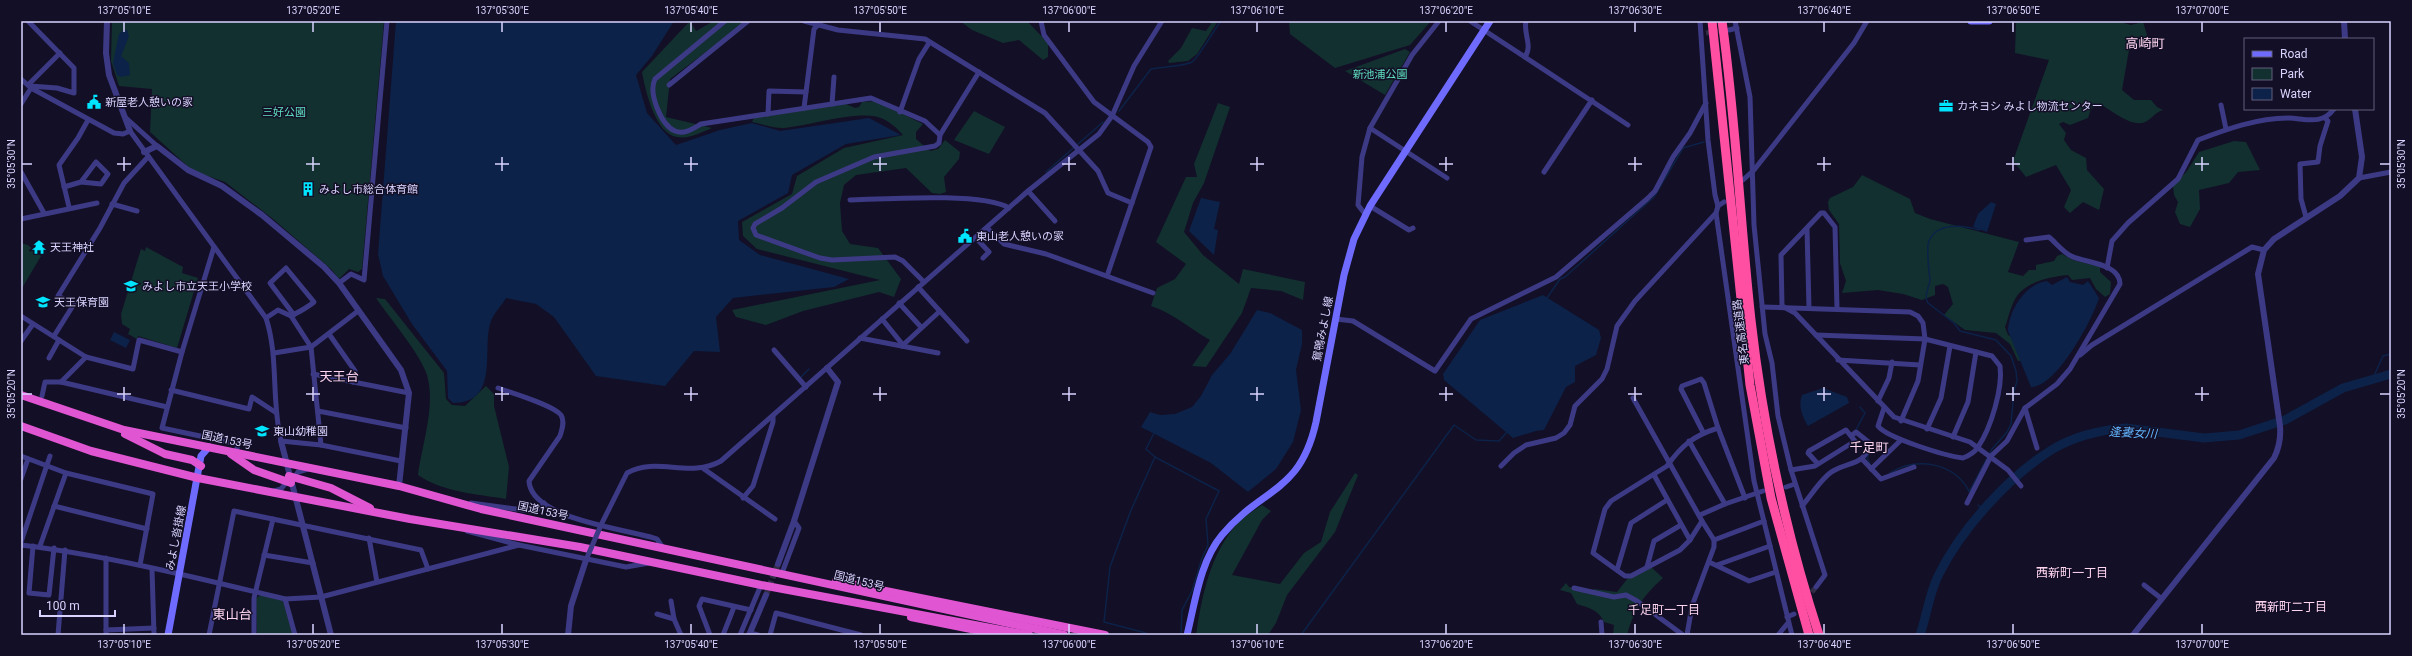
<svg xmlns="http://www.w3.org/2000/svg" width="2412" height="656" font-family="Roboto,'Noto Sans JP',sans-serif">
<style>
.green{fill:#12302f}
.water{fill:#0c2248}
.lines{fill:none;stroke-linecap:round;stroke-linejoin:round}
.stream{stroke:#0c2248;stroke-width:1.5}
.river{stroke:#0c2248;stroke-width:9}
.minor-tunnel{stroke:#312d47;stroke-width:5;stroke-dasharray:5 2.5;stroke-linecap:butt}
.tertiary-tunnel{stroke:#312d47;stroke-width:6;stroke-dasharray:6 3;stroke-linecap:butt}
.minor{stroke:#3d3a85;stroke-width:5}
.tertiary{stroke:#3d3a85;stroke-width:6}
.secondary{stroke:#6f6bff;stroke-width:7}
.trunk{stroke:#e055d1;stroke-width:8}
.motorway{stroke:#ff4fa3;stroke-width:9}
.minor-bridge{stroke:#3d3a85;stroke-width:5}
.ticks{fill:none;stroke:#d9d4ff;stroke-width:1.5}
.labels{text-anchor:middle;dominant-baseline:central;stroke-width:3;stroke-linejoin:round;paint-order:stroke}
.park-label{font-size:11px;fill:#5fe0c0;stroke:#130f26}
.poi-label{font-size:11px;fill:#d9d4ff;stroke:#130f26;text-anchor:start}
.street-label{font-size:11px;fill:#d9d4ff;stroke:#130f26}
.water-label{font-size:12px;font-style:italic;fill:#62b6ff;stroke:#130f26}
.neighbourhood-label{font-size:12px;fill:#ffd6f0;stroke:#130f26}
.quarter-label{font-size:13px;fill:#ffd6f0;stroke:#130f26}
.neatline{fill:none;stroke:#d9d4ff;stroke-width:1.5}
.ticks-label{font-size:10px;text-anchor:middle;fill:#d9d4ff}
</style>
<rect width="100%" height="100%" fill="#130f26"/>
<g class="green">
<polygon points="112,21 384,21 362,269 358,272 349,269 339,279 331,269 273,219 225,182 193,171 150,132 152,89 119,86 111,61"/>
<path d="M690,21L696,31L714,21H747L670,79L666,117L712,128C700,133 690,139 677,137C655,134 645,89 642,72Z"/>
<polygon points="960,21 1027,21 1048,43 1048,57 1043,60 1019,40 1003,43 972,30"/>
<polygon points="1209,21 1218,21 1197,54 1188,61 1169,63 1168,61 1181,48 1192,28 1206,31 1211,24"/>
<polygon points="1289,21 1431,21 1410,45 1335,68 1290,34"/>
<path d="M2016,21H2117L2131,25L2143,22L2149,41L2129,50L2122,90L2134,100H2151L2157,107L2163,110C2154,113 2152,119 2145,122C2132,128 2111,110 2100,104L2091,109L2088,118L2070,125L2063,122L2059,124L2066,133L2064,140L2071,150L2086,158L2087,170L2104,189L2099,210L2083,202L2070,213L2064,207L2071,190L2056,165L2026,177L2013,161L2049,60L2015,53Z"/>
<polygon points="1405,49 1410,52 1385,95 1345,71"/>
<path d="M876,101L923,124L916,132V139L930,151L938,149L945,140L960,152L959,159L944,177L946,192L940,194L932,193L906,168L856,175L844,185L840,203L842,231L850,244L878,248L901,279L894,297L879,292L803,311L766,325L736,317L732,310L880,280L757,249L743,236L742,222L792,194L797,176L844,148L903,135C897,128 890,122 881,118C860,109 808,126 783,128C773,128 762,124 752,122L754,118L846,104L855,108L859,107L862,102Z"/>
<path d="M1218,103L1230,107L1204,183L1193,203L1184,232L1203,255L1239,284L1243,269L1305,282L1303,300L1281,291L1251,288L1242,313L1206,367L1192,366L1210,340C1190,329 1173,313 1151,306L1157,288L1175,279L1186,264L1156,242L1186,177H1197L1194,164Z"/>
<polygon points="974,111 1005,127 989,154 954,140"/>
<polygon points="2234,141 2246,142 2260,170 2238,172 2229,183 2199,190 2200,209 2190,227 2180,224 2175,212 2178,202 2174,195 2173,186 2187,171 2199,152"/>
<path d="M1862,175L1910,199L1915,213L1930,219L2019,242L2008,272L2023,276L2029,270H2036V265L2054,261L2057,256L2062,254L2073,260L2100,267V272L2111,282L2110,294L2105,297L2096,289L2090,278L2072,280L2068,275C2049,277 2023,282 2014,301C2010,309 2008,319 2005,327L2008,335L2020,341V361H2018L2010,344L1996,333L1965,330L1944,315L1953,304L1948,287L1943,284L1935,286V295L1922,300L1903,294L1878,290L1842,293L1846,281L1840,263L1839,224L1829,210L1828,202L1830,198L1853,187Z"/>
<polygon points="21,243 28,245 41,256 21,290"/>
<polygon points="146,247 183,267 182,273 198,278 177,348 138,336 137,339 128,334 130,329 122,324 121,314 141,249 145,251"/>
<path d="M376,298L385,299L444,373L446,399L452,405L465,406L486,386L494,394V406L509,467L506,499C477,494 442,492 418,475C422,444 436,406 427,375C421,355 389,317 376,298Z"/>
<path d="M1355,473L1358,475L1335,532L1287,595L1276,623L1268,635H1196C1202,596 1210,554 1237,524C1244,516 1254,511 1262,505L1271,511L1262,520L1232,575L1280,584L1304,553L1321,542L1330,512Z"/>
<path d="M1651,567L1663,578C1642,597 1635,608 1627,635H1613L1614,625L1604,622C1599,610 1589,608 1577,604L1571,593L1560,590L1566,583L1569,587L1590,592L1594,589L1617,592L1628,578Z"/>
<polygon points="261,595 283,601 293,635 257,635 256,598"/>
</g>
<g class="water">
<path d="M396,21H674L652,56L636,75L647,113L676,145L720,130L752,123L780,131L869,118L901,135L846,144L792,175L788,193L738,221L739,240L760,255L849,279L834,287L733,298L716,317L720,352L694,351L665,386L596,376L554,317L536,304L506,298C502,305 494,313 491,321C481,348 501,403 453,403L448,398L447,371L412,324L383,276L378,254Z"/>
<polygon points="124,30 127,30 129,36 121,56 129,63 130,75 121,77 117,75 113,63 119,34"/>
<polygon points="1201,198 1220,202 1214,229 1218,230 1214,255 1189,231"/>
<polygon points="1991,202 1996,204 1987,232 1973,227 1978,214"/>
<path d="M2067,277L2070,282L2083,285L2088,281L2099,298C2093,319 2056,388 2031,387L2008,331C2009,310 2025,284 2047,281L2052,285Z"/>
<polygon points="1543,295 1599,330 1601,338 1596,355 1575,366 1575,382 1566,387 1544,430 1536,431 1513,438 1444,380 1443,374 1480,320"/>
<polygon points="1257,310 1270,313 1302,330 1302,344 1296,370 1301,410 1293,442 1276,469 1248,492 1211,463 1141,427 1150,412 1160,415 1175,414 1192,407 1201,396 1212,375 1230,354"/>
<polygon points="114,332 130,340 126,348 110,340"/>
<path d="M1823,388L1847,397L1849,403L1808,426C1802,417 1798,405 1802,395Z"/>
</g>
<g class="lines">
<g class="stream">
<path d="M1119,111L1151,69C1161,67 1185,66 1192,62C1199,57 1213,31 1221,21"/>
<polyline points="1046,172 1103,122"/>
<polyline points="1547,298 1560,279 1565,277 1654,197 1683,148 1704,142"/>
<polyline points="801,377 809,369"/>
<polyline points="2373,378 2383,356 2391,354"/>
<polyline points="1856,430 1865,413 1860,407"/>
<polyline points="1155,457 1219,491 1206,519 1208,545 1202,558 1192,591 1182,610 1181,635 1178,635"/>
<polyline points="1870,464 1867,458 1872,447"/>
<path d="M1890,473C1917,456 1954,463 1969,491"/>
<path d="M1969,492L1992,449L2007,432L2011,424L2014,391L2017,381L2016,371L2011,356L1996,340L1960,331L1954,323L1928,303C1923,295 1930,287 1930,279C1929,271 1926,248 1929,241C1937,222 1963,225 1979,230L1980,227"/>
<polyline points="1978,505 1984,510"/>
<polyline points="1146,633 1104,622 1110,567 1131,510 1155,457 1146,449 1154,433"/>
<polyline points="1301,635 1454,425 1476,440 1499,441 1507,432"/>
</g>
<path class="river" d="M1920,635C1927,615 1929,593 1939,574C1962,528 2009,476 2053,449C2075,436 2101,430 2126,428L2204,438L2239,435L2285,420L2343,388L2391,374"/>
<g class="minor-tunnel">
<polyline points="1706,33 1725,30"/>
<polyline points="1807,598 1816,587"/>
</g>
<polyline class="tertiary-tunnel" points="766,595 778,564"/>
<g class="minor">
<polyline points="28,21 74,68 74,93 57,88 30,86"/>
<path d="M725,21L655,79C648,93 661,125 675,131C684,135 694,128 701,124L871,98L925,121L940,135L939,143L935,146L874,157L816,182L782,208L755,224L753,228L756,235L820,258L832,260L895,257L903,261L924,282"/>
<polyline points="804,21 838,30 925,39 1045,113 1098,171 1108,193 1132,203"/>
<polyline points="1041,21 1044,35 1094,102 1148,142 1151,147 1107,276"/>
<polyline points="1470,21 1628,125"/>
<polyline points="1735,21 1750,97 1754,225 1765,334 1772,363 1778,416 1791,470 1825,575 1816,587"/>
<polyline points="1729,30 1737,28"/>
<path d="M1525,57C1533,45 1523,34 1526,21"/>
<path d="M21,79L31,88L114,133L123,134L130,131L266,318C279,358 271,400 281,441L321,445L401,461"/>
<polyline points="28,85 60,53"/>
<polyline points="669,85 748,21"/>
<polyline points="21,104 31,88"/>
<polyline points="832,104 834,77"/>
<polyline points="2221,105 2226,129"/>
<polyline points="804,108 814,29 818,25"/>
<polyline points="900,112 919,59 929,43"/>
<polyline points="768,114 769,91 806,92"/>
<polyline points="126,118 157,146"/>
<polyline points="1370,128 1447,178"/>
<polyline points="940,135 979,72"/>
<polyline points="21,172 44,213"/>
<polyline points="1544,172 1592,100"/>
<polyline points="2359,178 2391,172"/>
<polyline points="1743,180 1754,170 1854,43 1867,21"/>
<polyline points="64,187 81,182 101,184 108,174 96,162 81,182"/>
<polyline points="1028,191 1055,221"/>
<path d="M850,200C884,199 983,192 1009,208"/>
<polyline points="112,204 137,211"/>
<polyline points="1370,206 1409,230 1413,228"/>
<polyline points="1718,206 1724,202"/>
<polyline points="69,207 59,165 78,138 88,120"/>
<polyline points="1716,213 1754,481 1792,635"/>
<polyline points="1365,214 1358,205 1362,157 1370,128 1412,55 1439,21"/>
<polyline points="2306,217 2301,199 2300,164 2318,162 2320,146 2328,121 2325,118"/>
<polyline points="21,219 97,203"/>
<polyline points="987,228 1004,244 1046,254 1153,293"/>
<polyline points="1807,229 1809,308"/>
<polyline points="976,238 989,252 983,258"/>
<polyline points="214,247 182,352 162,428 238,444 236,453"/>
<path d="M2107,268L2112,241L2128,223L2178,179L2198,140C2227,129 2257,118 2289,118C2307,119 2322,125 2334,109"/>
<polyline points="339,283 351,274 364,280 387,21"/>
<polyline points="918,287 967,341"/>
<polyline points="899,303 921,327"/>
<polyline points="1782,306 1795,313 1894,417 1970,442 2008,470 2021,486"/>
<polyline points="1782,306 1781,255 1821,213 1824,213 1835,227 1837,308"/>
<polyline points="1762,307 1910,312 1918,316 1923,323 1925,339 1918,381 1901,421"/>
<polyline points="21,316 86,357 133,369 139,340 182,352"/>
<path d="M291,316C299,312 307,308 314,302L286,268L270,283L294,315"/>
<polyline points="266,318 278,310 291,316 311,347 321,445"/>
<polyline points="882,319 903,345 902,346"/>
<polyline points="1336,319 1353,321 1435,371 1471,319 1556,277 1647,199 1655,191 1673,157 1690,133 1706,103"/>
<polyline points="329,334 355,371 353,382"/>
<path d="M1816,335L1925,339L1992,356L2000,366C2003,388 1991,428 1978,447C1975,452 1968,456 1963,458C1946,456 1887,438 1878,426L1884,408"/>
<polyline points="54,336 74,304 58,296 100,228 124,183 147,158"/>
<polyline points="860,338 938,353"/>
<polyline points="21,341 33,324"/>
<polyline points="903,345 940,311"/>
<polyline points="774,350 806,387"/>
<polyline points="274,353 311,347 358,311"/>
<polyline points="2080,355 2092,345 2252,247 2264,250"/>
<polyline points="49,358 59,340"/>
<polyline points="1838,360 1920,365"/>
<polyline points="313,374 409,393"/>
<polyline points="61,382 86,357"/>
<path d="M498,388C512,393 553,405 561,415C565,421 562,430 560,436L529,481C531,520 629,529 657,539L663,548"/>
<polyline points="171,390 249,409 252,397 275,412"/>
<polyline points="42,396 45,382 61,382 167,407"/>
<path d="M1633,398L1702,521L1690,540L1680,550L1631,576H1625L1593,553L1605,509L1611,501L1667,466C1682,445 1693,436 1718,428"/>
<polyline points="1878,401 1889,378 1892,362"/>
<polyline points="2025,408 2037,448"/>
<polyline points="318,411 406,428"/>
<polyline points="1927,429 1941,398 1950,346"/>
<polyline points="1703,432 1681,389 1682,386 1701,379 1704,383 1718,428 1745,498"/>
<polyline points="1953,437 1968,402 1976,352"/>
<polyline points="1689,441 1725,504"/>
<polyline points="21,456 66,473 153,494 140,565"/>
<polyline points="1862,459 1881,479 1914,467"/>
<polyline points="1501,466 1514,453 1526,445 1556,438 1564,433 1570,425 1575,406 1602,379 1607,369 1617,326 1635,301 1716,213 1718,206 1715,195 1708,140 1700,21"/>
<polyline points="704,469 775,519"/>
<polyline points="1871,469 1901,440"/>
<polyline points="1791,470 1815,466 1855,441 1846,430 1809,451 1808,453 1818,464"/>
<polyline points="1654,475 1690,540"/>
<polyline points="21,479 28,459"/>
<polyline points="293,479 298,472 308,469"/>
<polyline points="1786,487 1795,484"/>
<polyline points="274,491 281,489 289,479"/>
<polyline points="743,498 753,486 773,422 773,416"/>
<polyline points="471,503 531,511 538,509 544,503"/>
<path d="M1967,503L1991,456L2007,441L2025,408L2057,384L2070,369L2120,284C2120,263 2085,263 2071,256C2063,252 2056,243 2049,237L2026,240"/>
<polyline points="54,506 147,529"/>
<path d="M1802,506C1811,496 1821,478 1833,471C1850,461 1863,466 1871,444L1856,432L1851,436"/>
<polyline points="1700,515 1725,504 1763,491"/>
<path d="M601,525L627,473C657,456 689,479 721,461L1028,191L1099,134L1112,116L1134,66L1162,21"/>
<polyline points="467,531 519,545 626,567 649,563"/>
<polyline points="369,538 377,582"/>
<polyline points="1714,540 1764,521"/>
<polyline points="21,542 50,456"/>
<path d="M21,545C110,556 198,578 285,599L321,597L519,545"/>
<polyline points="33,546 29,593 49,595 54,548"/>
<polyline points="40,546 66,473"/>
<polyline points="264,555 313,563"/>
<polyline points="106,558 106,635"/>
<polyline points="1709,562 1749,581 1776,572"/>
<polyline points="1717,565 1770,546"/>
<polyline points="1647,567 1654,541 1681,525"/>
<polyline points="152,569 154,635"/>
<polyline points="1617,570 1631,523 1667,500"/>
<polyline points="782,573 799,528 794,521"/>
<polyline points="2144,585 2162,599"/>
<polyline points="1574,588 1614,597 1626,595 1637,601 1683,635"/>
<polyline points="285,599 295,635"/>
<polyline points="671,601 674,619 681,635"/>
<polyline points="657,614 674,619"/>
<polyline points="1787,617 1794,614"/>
<polyline points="1601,622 1602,635"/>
<polyline points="106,630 154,628"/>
<polyline points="750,633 758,635"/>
<polyline points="58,635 65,550"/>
<polyline points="209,635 234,511 421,550 428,569"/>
<polyline points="254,635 254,598 273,519"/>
<polyline points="710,635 699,606 702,599 751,610"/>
<polyline points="723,635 734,607"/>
<polyline points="740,635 761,585"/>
<polyline points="770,635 776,613 861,635"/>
<polyline points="1687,635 1692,606 1714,547 1714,540 1702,521"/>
<polyline points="1778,635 1788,623"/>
</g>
<g class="tertiary">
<polyline points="107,21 106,53 109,75 130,131"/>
<polyline points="2344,21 2345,39"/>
<polyline points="144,152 157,146 188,170 222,186 262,215 324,267 339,283 401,370 409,393 399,486"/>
<polyline points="281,441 331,635"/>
<polyline points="778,564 794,521 837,385 838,382 827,368"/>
<polyline points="568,635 571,606 586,560"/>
<polyline points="749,635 766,595"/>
<path d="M2133,635L2274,458C2279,448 2281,438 2280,426L2258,274L2264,250L2274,239L2340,196L2359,178L2362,157L2355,109"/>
</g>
<g class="secondary">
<polyline points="1971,21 1989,21"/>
<polyline points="168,635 201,456 209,447"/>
<path d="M1187,635C1195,603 1200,561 1222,535C1262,487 1300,494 1316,422L1344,275L1354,239L1370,206L1490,21"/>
</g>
<g class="trunk">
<polyline points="21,395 124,430 399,486 481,509 1064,635"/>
<polyline points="21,426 91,451 198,478 410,519 580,547 761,585 1029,635"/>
<polyline points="125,434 165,454 192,460 201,466"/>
<polyline points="231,454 254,470 291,483"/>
<polyline points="289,476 331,488 370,508"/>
<polyline points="836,581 1105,635"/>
<polyline points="911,617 1001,635"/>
</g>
<g class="motorway">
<polyline points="1712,21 1750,385 1771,498 1809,635"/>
<path d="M1722,21C1736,120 1740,221 1751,320C1763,427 1786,533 1819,635"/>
</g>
<polyline class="minor-bridge" points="586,560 601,525"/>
</g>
<path class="ticks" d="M124,22V32M313,22V32M502,22V32M691,22V32M880,22V32M1069,22V32M1257,22V32M1446,22V32M1635,22V32M1824,22V32M2013,22V32M2202,22V32M124,157V171M313,157V171M502,157V171M691,157V171M880,157V171M1069,157V171M1257,157V171M1446,157V171M1635,157V171M1824,157V171M2013,157V171M2202,157V171M22,164H32M117,164H131M306,164H320M495,164H509M684,164H698M873,164H887M1062,164H1076M1250,164H1264M1439,164H1453M1628,164H1642M1817,164H1831M2006,164H2020M2195,164H2209M2380,164H2390M124,387V401M313,387V401M502,387V401M691,387V401M880,387V401M1069,387V401M1257,387V401M1446,387V401M1635,387V401M1824,387V401M2013,387V401M2202,387V401M22,394H32M117,394H131M306,394H320M495,394H509M684,394H698M873,394H887M1062,394H1076M1250,394H1264M1439,394H1453M1628,394H1642M1817,394H1831M2006,394H2020M2195,394H2209M2380,394H2390M124,624V634M313,624V634M502,624V634M691,624V634M880,624V634M1069,624V634M1257,624V634M1446,624V634M1635,624V634M1824,624V634M2013,624V634M2202,624V634"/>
<defs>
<symbol id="civic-bare" viewBox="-9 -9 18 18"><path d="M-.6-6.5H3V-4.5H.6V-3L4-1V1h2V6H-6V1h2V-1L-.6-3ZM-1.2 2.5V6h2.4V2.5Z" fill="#00e5ff" stroke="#130f26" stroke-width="2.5" paint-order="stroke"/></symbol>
<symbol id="office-bare" viewBox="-9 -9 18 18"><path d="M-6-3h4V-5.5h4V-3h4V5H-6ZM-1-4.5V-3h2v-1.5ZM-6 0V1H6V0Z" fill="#00e5ff" stroke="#130f26" stroke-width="2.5" paint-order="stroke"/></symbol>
<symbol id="building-bare" viewBox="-9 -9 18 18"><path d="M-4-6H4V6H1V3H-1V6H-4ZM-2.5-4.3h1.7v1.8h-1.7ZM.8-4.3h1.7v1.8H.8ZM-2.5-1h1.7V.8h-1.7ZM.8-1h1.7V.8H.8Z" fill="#00e5ff" stroke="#130f26" stroke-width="2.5" paint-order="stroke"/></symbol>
<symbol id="temple-bare" viewBox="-9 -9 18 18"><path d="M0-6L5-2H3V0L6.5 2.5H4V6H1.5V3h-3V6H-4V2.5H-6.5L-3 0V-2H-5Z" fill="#00e5ff" stroke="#130f26" stroke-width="2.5" paint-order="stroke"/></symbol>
<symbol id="school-bare" viewBox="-9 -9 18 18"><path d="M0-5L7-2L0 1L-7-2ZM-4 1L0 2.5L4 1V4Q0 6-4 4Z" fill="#00e5ff" stroke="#130f26" stroke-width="2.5" paint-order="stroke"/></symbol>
</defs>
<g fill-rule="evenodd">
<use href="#civic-bare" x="84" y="92" width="20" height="20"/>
<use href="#office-bare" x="1936" y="96" width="20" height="20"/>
<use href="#building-bare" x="298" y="179" width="20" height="20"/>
<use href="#civic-bare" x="955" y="226" width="20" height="20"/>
<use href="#temple-bare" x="29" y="237" width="20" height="20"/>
<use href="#school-bare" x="121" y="276" width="20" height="20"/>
<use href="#school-bare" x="33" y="292" width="20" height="20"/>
<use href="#school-bare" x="252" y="421" width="20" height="20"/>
</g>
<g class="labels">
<g class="park-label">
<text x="1380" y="74">新池浦公園</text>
<text x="284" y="112">三好公園</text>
</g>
<g class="poi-label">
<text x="105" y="102">新屋老人憩いの家</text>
<text x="1957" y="106">カネヨシ みよし物流センター</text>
<text x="319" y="189">みよし市総合体育館</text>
<text x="976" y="236">東山老人憩いの家</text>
<text x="50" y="247">天王神社</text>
<text x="142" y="286">みよし市立天王小学校</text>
<text x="54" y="302">天王保育園</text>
<text x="273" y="431">東山幼稚園</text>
</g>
<g class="street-label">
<text transform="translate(1323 329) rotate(-79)">鴛鴨みよし線</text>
<text transform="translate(1741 332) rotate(-97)">東名高速道路</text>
<text transform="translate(227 440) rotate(12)">国道153号</text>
<text transform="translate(543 511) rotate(12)">国道153号</text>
<text transform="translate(176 538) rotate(-79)">みよし沓掛線</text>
<text transform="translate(859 581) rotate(14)">国道153号</text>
</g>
<g class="water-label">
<text transform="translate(2133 433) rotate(3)">逢妻女川</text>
</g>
<g class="neighbourhood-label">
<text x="2072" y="573">西新町一丁目</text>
<text x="2291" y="607">西新町二丁目</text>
<text x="1664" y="610">千足町一丁目</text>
</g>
<g class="quarter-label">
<text x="2145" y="43">高崎町</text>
<text x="339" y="376">天王台</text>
<text x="1869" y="447">千足町</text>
<text x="232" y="614">東山台</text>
</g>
</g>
<rect width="2412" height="656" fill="none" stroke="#130f26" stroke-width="44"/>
<rect x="2244" y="38" width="130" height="72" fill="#130f26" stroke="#625e7d"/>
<rect x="2252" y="51" width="20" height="6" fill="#6f6bff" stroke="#625e7d"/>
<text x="2280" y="58" font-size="12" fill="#d9d4ff">Road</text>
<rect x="2252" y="68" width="20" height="12" fill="#12302f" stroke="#625e7d"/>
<text x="2280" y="78" font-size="12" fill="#d9d4ff">Park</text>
<rect x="2252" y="88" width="20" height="12" fill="#0c2248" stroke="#625e7d"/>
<text x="2280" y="98" font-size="12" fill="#d9d4ff">Water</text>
<path d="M40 610v6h75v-6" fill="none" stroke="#d9d4ff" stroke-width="2"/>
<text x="46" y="610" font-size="12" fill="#d9d4ff" stroke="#130f26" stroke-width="3" paint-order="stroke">100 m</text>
<rect x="22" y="22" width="2368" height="612" class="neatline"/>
<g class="ticks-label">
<text x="124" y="14">137°05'10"E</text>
<text x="313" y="14">137°05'20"E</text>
<text x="502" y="14">137°05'30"E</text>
<text x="691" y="14">137°05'40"E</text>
<text x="880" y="14">137°05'50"E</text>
<text x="1069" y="14">137°06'00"E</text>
<text x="1257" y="14">137°06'10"E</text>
<text x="1446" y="14">137°06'20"E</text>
<text x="1635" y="14">137°06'30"E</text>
<text x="1824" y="14">137°06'40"E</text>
<text x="2013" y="14">137°06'50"E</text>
<text x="2202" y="14">137°07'00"E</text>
<text transform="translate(11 164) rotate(-90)" y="4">35°05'30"N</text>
<text transform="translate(2401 164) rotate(-90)" y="4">35°05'30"N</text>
<text transform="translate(11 394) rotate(-90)" y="4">35°05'20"N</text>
<text transform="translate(2401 394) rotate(-90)" y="4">35°05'20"N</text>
<text x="124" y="648">137°05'10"E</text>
<text x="313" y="648">137°05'20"E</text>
<text x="502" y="648">137°05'30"E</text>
<text x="691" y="648">137°05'40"E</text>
<text x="880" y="648">137°05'50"E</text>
<text x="1069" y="648">137°06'00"E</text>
<text x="1257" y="648">137°06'10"E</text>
<text x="1446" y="648">137°06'20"E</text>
<text x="1635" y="648">137°06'30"E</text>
<text x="1824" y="648">137°06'40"E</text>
<text x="2013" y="648">137°06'50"E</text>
<text x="2202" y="648">137°07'00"E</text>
</g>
</svg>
